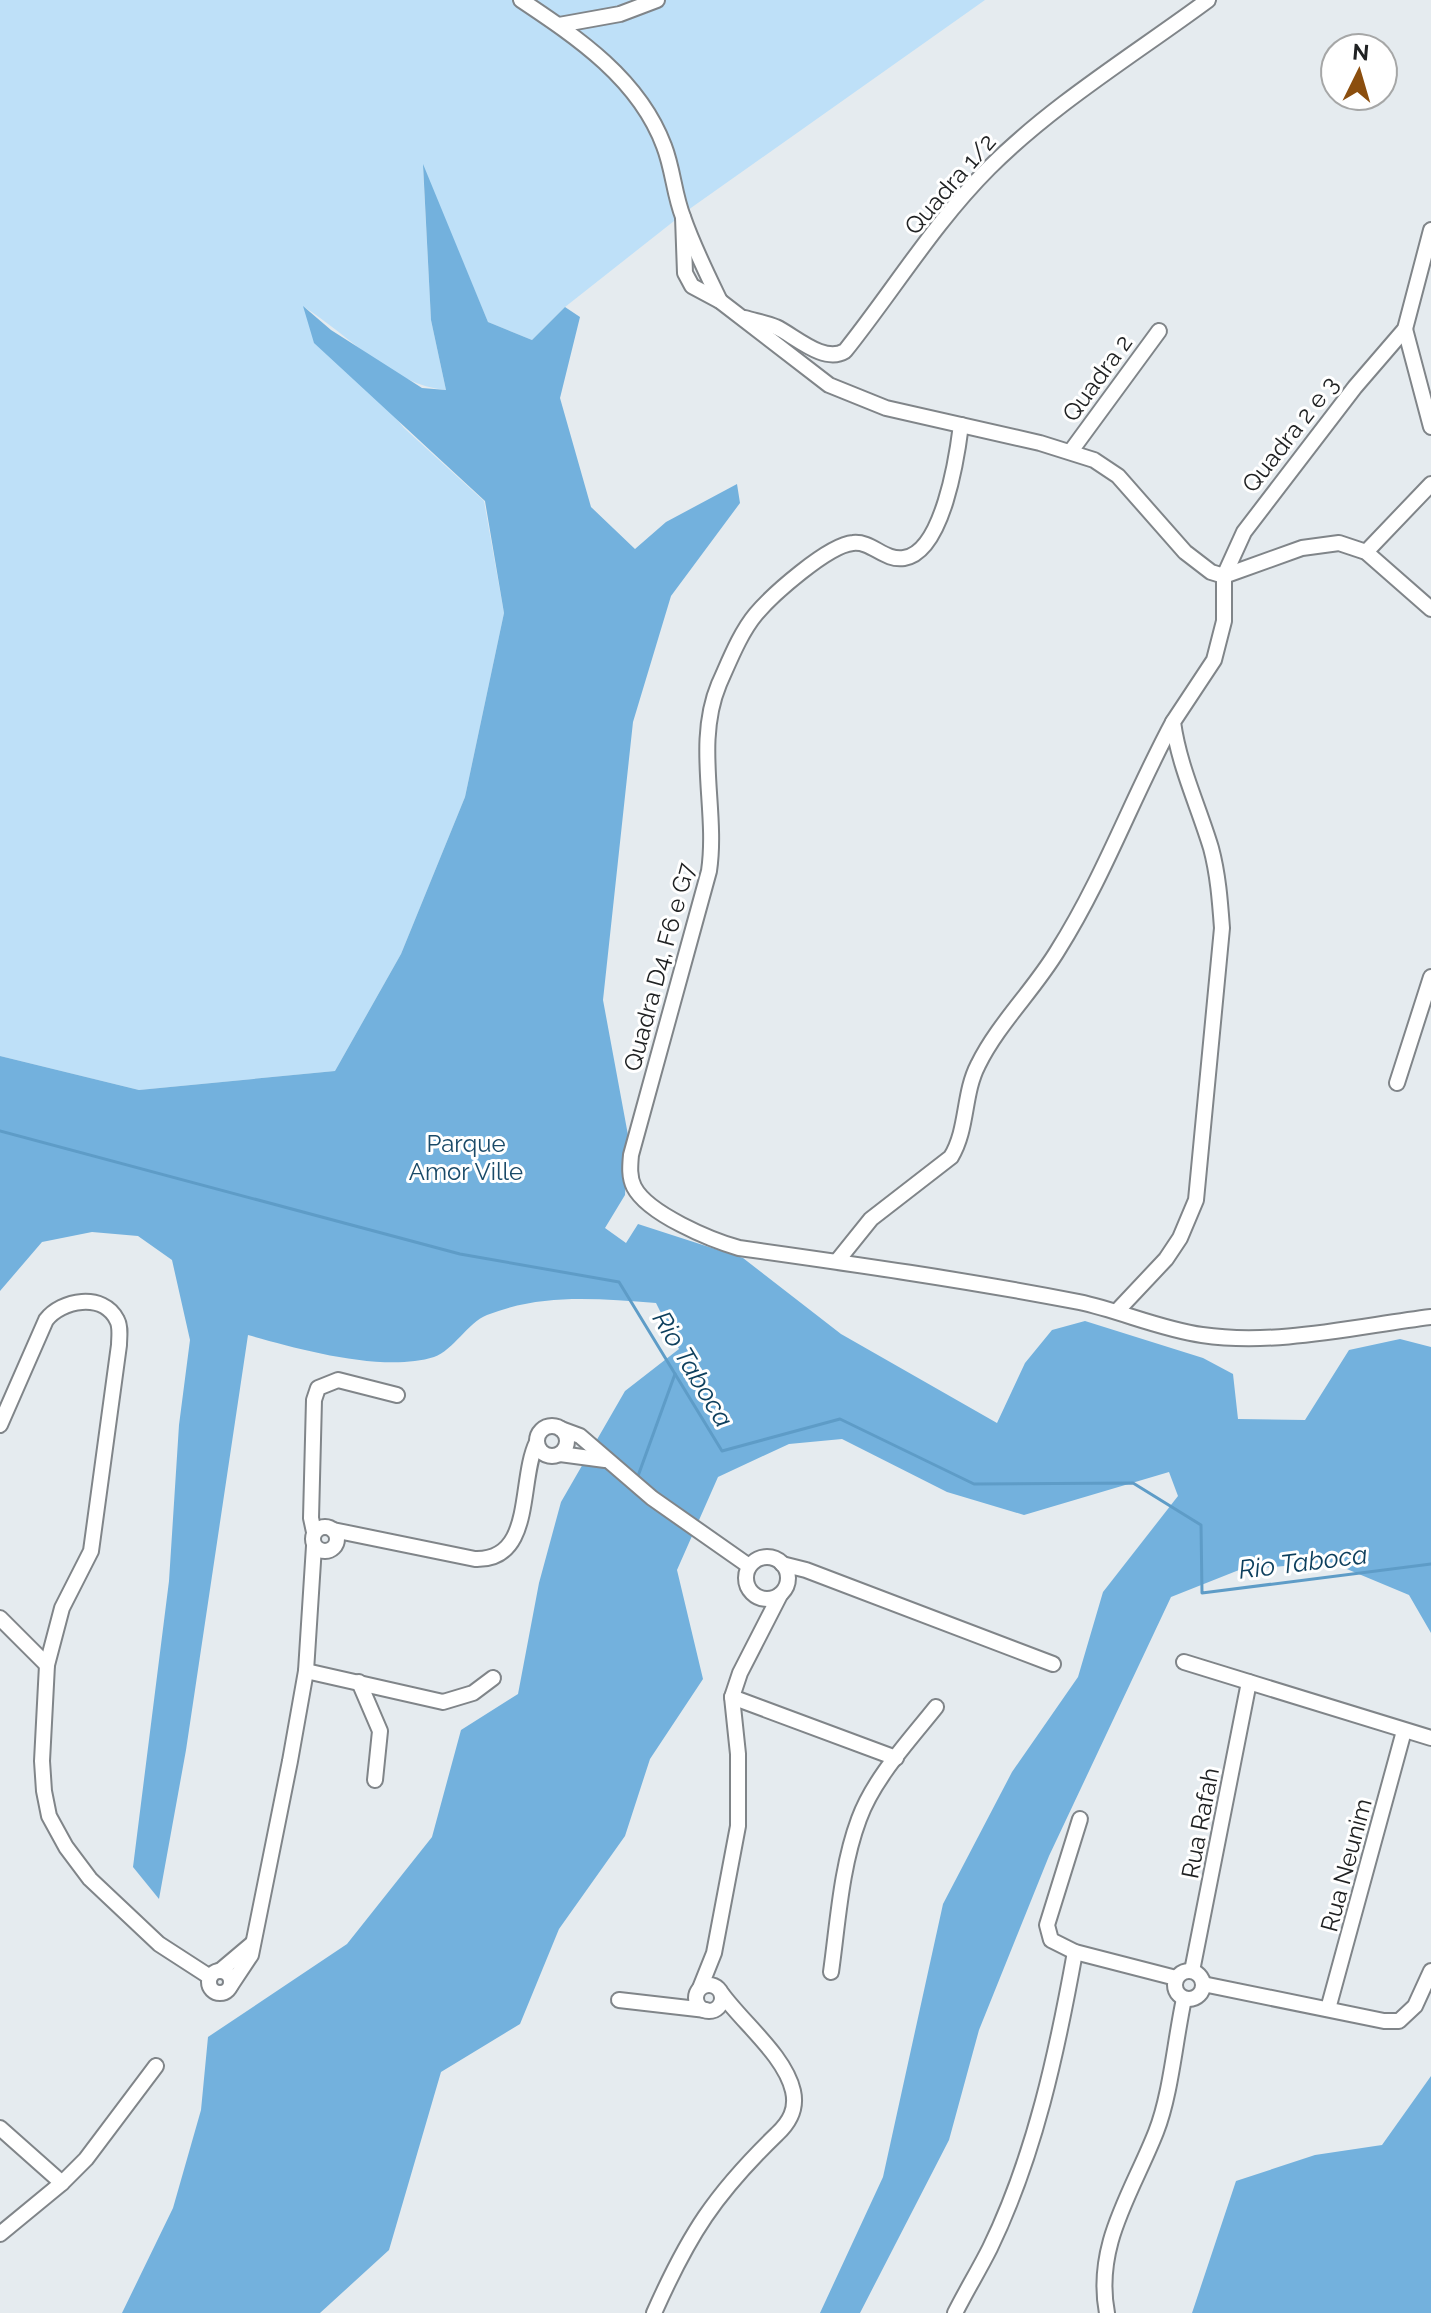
<svg xmlns="http://www.w3.org/2000/svg" width="1431" height="2313" font-family="Raleway,sans-serif">
<style>
.green{fill:#bee0f8}
.forest{fill:#73b1dd}
.lines{fill:none;stroke-linecap:round;stroke-linejoin:round}
.stream{stroke:#5e9cc7;stroke-width:3}
.minor-casing{stroke:#808589;stroke-width:18}
.minor{stroke:#fff;stroke-width:14}
.labels{text-anchor:middle;dominant-baseline:central;stroke-width:6;stroke-linejoin:round;paint-order:stroke}
.street-label{font-size:24px;fill:#202223;stroke:#fff}
.park-label{font-size:24px;fill:#1a4a68;stroke:#fff}
.water-label{font-size:26px;font-style:italic;fill:#0d3f5d;stroke:#fff}
</style>
<rect width="100%" height="100%" fill="#e5ebef"/>
<path class="green" d="M0,0H985L688,210L565,307L532,340L488,322L423,167L431,320L446,390C391,385 349,335 304,307L404,428L484,501L504,613L465,797L401,954L335,1071L139,1090L0,1056Z"/>
<g class="forest">
<path d="M423,164L488,322L532,340L565,307L580,317L560,398L591,507L635,549L666,522L737,484L740,503L671,596L633,722L603,1000L628,1135L625,1195L605,1228L626,1243L638,1224L743,1258L841,1334L997,1423L1025,1363L1052,1330L1085,1321L1203,1358L1233,1374L1238,1419L1305,1420L1349,1350L1400,1339L1431,1347V1633L1409,1595L1330,1562L1239,1570L1171,1597L1049,1856L979,2030L949,2140L860,2313H820L883,2177L943,1904L1012,1772L1078,1677L1103,1592L1178,1496L1169,1472L1024,1515L947,1492L842,1439L789,1444L718,1477L677,1570L703,1679L650,1759L625,1836L559,1929L520,2024L441,2072L389,2250L320,2313H122L173,2208L201,2110L208,2037L347,1944L432,1837L461,1730L518,1694L539,1583L561,1502L625,1391L679,1349L656,1303C597,1299 544,1293 487,1315C467,1323 454,1350 434,1357C383,1373 298,1349 248,1335L186,1750L159,1899L133,1867L169,1581L179,1425L190,1340L172,1260L138,1236L92,1232L42,1242L0,1291V1056L139,1090L335,1071L401,954L465,797L504,613L485,501L314,343L303,306L331,330L422,388L446,390L431,320Z"/>
<polygon points="1431,2076 1431,2313 1192,2313 1236,2181 1315,2155 1382,2145"/>
</g>
<g class="lines">
<g class="stream">
<polyline points="0,1131 460,1254 619,1282 722,1451 840,1419 974,1484 1133,1483 1201,1525 1202,1593 1431,1564"/>
<polyline points="638,1476 675,1374"/>
</g>
<defs>
<g id="minor">
<path d="M521,0C578,38 639,79 664,146C673,169 674,194 683,217C693,246 707,274 720,301"/>
<polyline points="559,25 620,14 657,0"/>
<polyline points="683,217 685,273 692,286 720,301 829,385 886,408 1040,443 1094,460 1118,476 1185,552 1211,572 1224,576 1302,548 1339,543 1366,552 1431,609"/>
<path d="M745,318C755,321 766,323 776,327C795,336 824,364 845,351C893,291 934,223 989,168C1053,104 1135,54 1208,0"/>
<polyline points="1405,329 1431,427"/>
<path d="M961,425C957,457 943,552 904,558C884,561 872,541 853,543C828,545 772,595 756,614C740,633 729,662 719,684C694,744 718,810 709,871L631,1155C630,1166 629,1177 634,1187C648,1214 711,1240 739,1248C853,1264 966,1280 1079,1302C1121,1311 1160,1329 1202,1335C1276,1346 1358,1326 1431,1317"/>
<polyline points="1071,451 1159,331"/>
<polyline points="1366,552 1431,484"/>
<polyline points="1397,1083 1431,977"/>
<path d="M838,1260L871,1219L951,1157C968,1129 963,1094 978,1065C998,1024 1034,990 1058,950C1104,877 1132,798 1173,722"/>
<path d="M1118,1310L1166,1259L1180,1238L1196,1200L1222,928C1220,901 1218,874 1211,848C1198,805 1179,766 1173,722L1214,660L1224,621V576L1244,532L1355,387L1405,329L1431,230"/>
<path d="M0,1425L46,1320C61,1300 103,1292 117,1320C121,1327 119,1337 119,1345L91,1551L62,1608L47,1665L42,1761L44,1791L49,1816L66,1847L90,1879L159,1944L210,1977"/>
<circle cx="552" cy="1441" r="15"/>
<polyline points="561,1429 580,1436 652,1498 749,1566"/>
<polyline points="560,1454 605,1460"/>
<circle cx="325" cy="1539" r="12"/>
<path d="M333,1530L475,1559C535,1561 518,1480 537,1442"/>
<polyline points="314,1532 311,1518 314,1400 318,1388 338,1380 397,1395"/>
<circle cx="767" cy="1578" r="21"/>
<polyline points="782,1564 806,1570 1053,1664"/>
<polyline points="0,1618 47,1665"/>
<polyline points="1184,1662 1431,1738"/>
<polyline points="306,1671 443,1702 473,1693 493,1678"/>
<polyline points="359,1682 380,1731 375,1780"/>
<polyline points="732,1697 896,1758"/>
<polyline points="1080,1819 1047,1925 1051,1940 1075,1952 1176,1978"/>
<polyline points="221,1970 253,1943"/>
<circle cx="1189" cy="1985" r="14"/>
<circle cx="220" cy="1982" r="11"/>
<polyline points="1192,1971 1249,1682"/>
<path d="M831,1972C838,1922 841,1867 859,1819C874,1778 909,1741 936,1707"/>
<polyline points="1203,1984 1384,2021 1399,2021 1415,2006 1431,1971"/>
<polyline points="231,1985 251,1955 290,1761 306,1671 314,1546"/>
<circle cx="709" cy="1998" r="13"/>
<polyline points="700,1988 714,1953 738,1826 738,1754 732,1697 740,1673 780,1595"/>
<polyline points="619,2000 706,2010"/>
<polyline points="1328,2009 1404,1731"/>
<polyline points="0,2128 62,2183"/>
<polyline points="0,2234 62,2183 86,2159 156,2066"/>
<path d="M654,2313C689,2234 715,2194 777,2134C790,2122 797,2109 793,2091C785,2056 744,2024 722,1994"/>
<path d="M955,2313C966,2291 979,2270 990,2248C1035,2155 1057,2052 1075,1952"/>
<path d="M1107,2313C1094,2245 1132,2193 1156,2132C1171,2094 1175,2040 1184,1999"/>
</g>
</defs>
<use href="#minor" class="minor-casing"/>
<use href="#minor" class="minor"/>
</g>
<g class="labels">
<g class="street-label">
<text transform="translate(950 184) rotate(-49)">Quadra 1/2</text>
<text transform="translate(1097 378) rotate(-54)">Quadra 2</text>
<text transform="translate(1290 434) rotate(-52)">Quadra 2 e 3</text>
<text transform="translate(659 967) rotate(-75)">Quadra D4, F6 e G7</text>
<text transform="translate(1200 1823) rotate(-79)">Rua Rafah</text>
<text transform="translate(1346 1865) rotate(-75)">Rua Neunim</text>
</g>
<g class="park-label">
<text x="466" y="1143">Parque<tspan x="466" dy="28">Amor Ville</tspan></text>
</g>
<g class="water-label">
<text transform="translate(693 1369) rotate(59)">Rio Taboca</text>
<text transform="translate(1303 1562) rotate(-7)">Rio Taboca</text>
</g>
</g>
<g transform="translate(1359 72) rotate(5)"><circle r="38" fill="#ffffff" stroke="#a6a7a7" stroke-width="2"/>
<path d="M0-6L14 30L0 20L-14 30Z" fill="#8b4e0e"/>
<text y="-12" font-size="22" font-weight="bold" text-anchor="middle" fill="#202223">N</text>
</g>
</svg>
